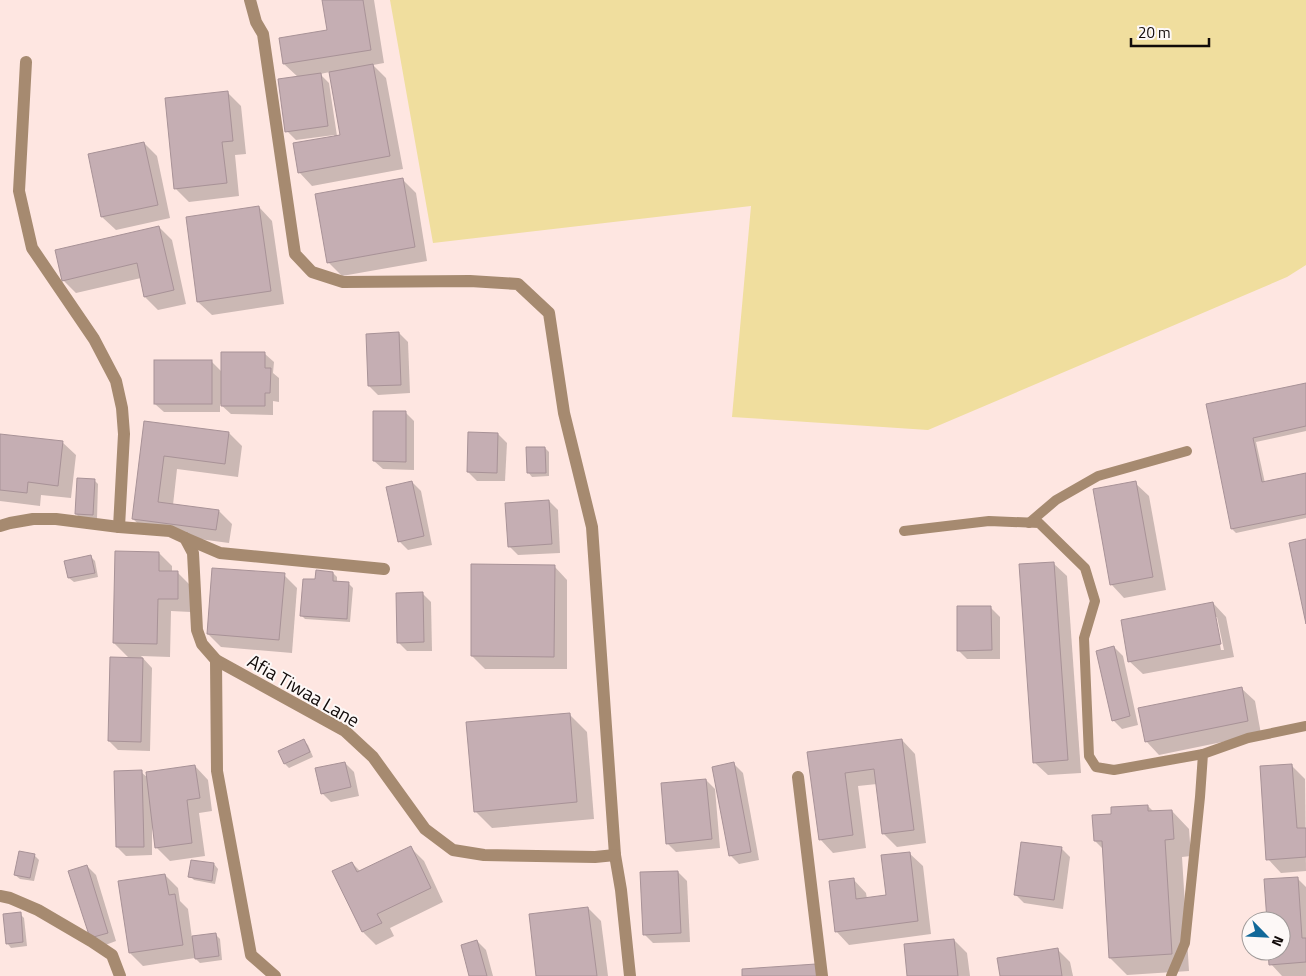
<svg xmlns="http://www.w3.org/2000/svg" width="1306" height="976" font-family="'Titillium Web',sans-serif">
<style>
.green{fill:#f0de9e}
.shadow{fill:#0003;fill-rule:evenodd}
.building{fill:#c5aeb3;stroke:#a89297}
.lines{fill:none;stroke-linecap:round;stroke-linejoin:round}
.service{stroke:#a68a70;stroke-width:10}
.minor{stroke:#a68a70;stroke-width:12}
.labels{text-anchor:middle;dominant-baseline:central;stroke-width:4;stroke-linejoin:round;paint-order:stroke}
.street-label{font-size:19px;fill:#110a09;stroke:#fdf8f7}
</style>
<rect width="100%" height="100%" fill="#fee6e1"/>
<polygon class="green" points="390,0 1306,0 1306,265 1287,277 928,430 732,417 751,206 433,243"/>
<g class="shadow">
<path d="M324,0H374L384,63L373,65L386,78L403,169L312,186L299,172L335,137L334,135L296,140L287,131L298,77L284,64L280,39L329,31ZM330,72L341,136H337L329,83L320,74Z"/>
<polygon points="228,93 241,106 246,154 235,155 239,196 189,202 176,189 166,99"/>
<polygon points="144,143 157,156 170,218 116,230 102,217"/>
<polygon points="403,180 416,193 427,261 342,276 328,262"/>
<polygon points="259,207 272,221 284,304 212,315 198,302"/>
<polygon points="159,227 172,240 186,304 158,310 145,297 141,278 76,293 63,280"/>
<polygon points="399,333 408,342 410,393 378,395 369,386"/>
<polygon points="265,354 274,362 273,373 279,378 279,402 273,401 273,415 231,414 220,404 220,412 164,412 155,404 212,362 222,372"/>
<polygon points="1306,385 1306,431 1256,442 1265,483 1306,474 1306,518 1236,533 1232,529 1208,405"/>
<polygon points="405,412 414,421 414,470 383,469 374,461"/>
<polygon points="146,422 229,433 242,446 238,477 177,469 173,505 219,511 232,524 229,543 147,532 133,519"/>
<polygon points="498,434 507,443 505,481 477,481 468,472"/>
<polygon points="0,435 62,442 76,455 71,498 41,495 40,506 0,501"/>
<polygon points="545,448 549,452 549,476 532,477 528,472"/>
<polygon points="94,480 98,484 97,519 80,518 76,514"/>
<polygon points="412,482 421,491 432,545 408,550 399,541"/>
<polygon points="1135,483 1149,496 1166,590 1124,598 1111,584"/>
<polygon points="549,501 558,510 560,553 518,555 509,546"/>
<polygon points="159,553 172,566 172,572 178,573 191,586 191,612 171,611 170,657 141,656 152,668 150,751 118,750 109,741 129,658 114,643"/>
<polygon points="91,557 95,561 98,577 74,582 69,578 66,562"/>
<polygon points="1053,563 1067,576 1081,773 1048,775 1034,762"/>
<polygon points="554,566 567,580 567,669 485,669 472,656"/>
<polygon points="333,573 337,577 337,583 349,584 353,588 350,622 305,619 301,615 316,581"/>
<polygon points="284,575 297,588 292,653 221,647 208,634"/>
<polygon points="422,593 431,602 432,651 407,651 398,642"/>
<path d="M1213,603L1226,617L1234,657L1143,674L1129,661ZM1215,617H1217L1224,650H1221Z"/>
<polygon points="991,608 1000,617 1000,659 967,659 958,650"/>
<polygon points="1114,647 1123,656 1138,725 1122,729 1113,720"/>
<polygon points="1241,688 1255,701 1261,734 1159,755 1146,741"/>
<polygon points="569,714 587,732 594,819 492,828 475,811"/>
<polygon points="902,740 915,754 926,843 897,847 883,833 877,784 858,786 866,848 833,853 820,839 809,753"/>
<polygon points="304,741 308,745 313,757 289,768 285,764"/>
<polygon points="345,763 354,772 359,796 331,802 322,793"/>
<polygon points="734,764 743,773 759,860 739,864 730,855"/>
<polygon points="195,766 208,780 212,811 199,813 205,856 170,861 156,847 154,826 152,826 152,855 126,856 117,847 141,772 148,778"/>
<polygon points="1292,766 1305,779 1306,871 1281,873 1268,859"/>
<polygon points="706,780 715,789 720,848 676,852 667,843"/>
<polygon points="1148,806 1154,812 1172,811 1189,829 1191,856 1182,857 1189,971 1127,975 1110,958 1103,849 1095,841 1112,815"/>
<polygon points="411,848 424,861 443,902 390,928 394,936 376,945 363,932 352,863 361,872"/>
<polygon points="1061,848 1070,857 1063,909 1024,903 1015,894"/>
<polygon points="909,853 923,866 931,934 849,945 836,931 853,879 866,893 867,899 887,896"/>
<polygon points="34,855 39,860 34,881 20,879 15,875"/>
<polygon points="214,864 218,869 215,884 194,880 190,876"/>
<polygon points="87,866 96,875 116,941 100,947 91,938"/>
<polygon points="678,872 687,881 690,942 653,943 644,934"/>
<polygon points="165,875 178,888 180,901 188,909 192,938 216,935 220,939 222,960 200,963 195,958 143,966 130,953"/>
<polygon points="1297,878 1306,887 1306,976 1282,976 1271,964 1270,951 1281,951 1281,921 1268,921"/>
<polygon points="588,908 601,921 608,976 537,976"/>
<polygon points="20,914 24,918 27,946 11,948 7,943"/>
<polygon points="954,940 967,953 970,976 908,976"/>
<polygon points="477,941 486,950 493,976 471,976"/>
<polygon points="1057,949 1070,962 1073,976 1002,976"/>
</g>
<g class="building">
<polygon points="322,0 363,0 371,50 283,64 279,38 327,30"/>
<polygon points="373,64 390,156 298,173 293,143 340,135 329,72"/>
<polygon points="321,73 328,126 285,132 278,79"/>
<polygon points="228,91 233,141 222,142 227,183 174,189 165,98"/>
<polygon points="144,142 158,205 101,217 88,154"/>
<polygon points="403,178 415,247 327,263 315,194"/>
<polygon points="259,206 271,291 197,302 186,217"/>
<polygon points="159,226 174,290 144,297 137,263 62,281 55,250"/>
<polygon points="399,332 401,385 368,386 366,334"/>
<polygon points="221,352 265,352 265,368 271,368 270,393 265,393 265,406 221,406"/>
<rect x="154" y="360" width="58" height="44"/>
<polygon points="1306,383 1306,426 1253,438 1262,482 1306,473 1306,514 1231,529 1206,404"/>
<polygon points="373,411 406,411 406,462 373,461"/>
<polygon points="144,421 229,432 225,464 164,456 158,502 219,510 216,530 132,519"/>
<polygon points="468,432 498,433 497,473 467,472"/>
<polygon points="0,434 63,441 58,486 28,482 27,493 0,490"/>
<polygon points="526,447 545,447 546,473 527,473"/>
<polygon points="77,478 95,479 93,515 75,514"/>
<polygon points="412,481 424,536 398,542 386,487"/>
<polygon points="1136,481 1153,577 1110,585 1093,489"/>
<polygon points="549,500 552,544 508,547 505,503"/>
<polygon points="1306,539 1306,624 1289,543"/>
<polygon points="115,551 159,552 159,571 178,571 178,599 158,599 157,644 113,643"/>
<polygon points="91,555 95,573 68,578 64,561"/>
<polygon points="1054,562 1068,760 1033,763 1019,564"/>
<polygon points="471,564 555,565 554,657 471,656"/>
<polygon points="212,568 285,573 279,640 207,634"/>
<polygon points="316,570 333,572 333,581 349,582 347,619 300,616 303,579 315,579"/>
<polygon points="423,592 424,642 397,643 396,593"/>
<polygon points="1213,602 1221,644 1128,662 1121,620"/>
<polygon points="957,606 991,606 992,650 957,651"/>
<polygon points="1114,646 1130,716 1112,721 1096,651"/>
<polygon points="110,657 143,658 141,742 108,741"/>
<polygon points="1242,687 1248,721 1145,742 1138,708"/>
<polygon points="570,713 577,802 474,812 466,722"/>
<polygon points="304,739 310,752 284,764 278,751"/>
<polygon points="902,739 914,830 882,834 874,769 845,773 853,835 819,840 807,752"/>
<polygon points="345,762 351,787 321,794 315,768"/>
<polygon points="734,762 751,852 729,856 712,767"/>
<polygon points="1292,764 1297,828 1306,828 1306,857 1266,860 1260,766"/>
<polygon points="195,765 200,798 187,800 192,843 155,848 146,772"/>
<polygon points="142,770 144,847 116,847 114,771"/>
<polygon points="706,779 712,839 666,844 661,783"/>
<polygon points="1148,805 1148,811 1172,810 1174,839 1165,840 1172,954 1109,958 1102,841 1094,841 1092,815 1111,814 1111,807"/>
<polygon points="1021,842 1062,847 1054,900 1014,895"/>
<polygon points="411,846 431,888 377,914 382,923 362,932 332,871 352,862 357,872"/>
<polygon points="19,851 35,854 30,878 14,875"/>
<polygon points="910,852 918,921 835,932 829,881 854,878 856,899 886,895 881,855"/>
<polygon points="191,860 214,863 212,881 188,877"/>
<polygon points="87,865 108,933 90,938 68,871"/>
<polygon points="678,871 681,933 643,935 640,872"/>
<polygon points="165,874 169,895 175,894 183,945 129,953 118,881"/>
<polygon points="1298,877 1302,938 1306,938 1306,962 1269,965 1268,951 1281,951 1281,921 1267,921 1264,879"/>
<polygon points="588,907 597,976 536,976 529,914"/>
<polygon points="21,912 23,942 6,944 3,914"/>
<polygon points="216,933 219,956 195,959 192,936"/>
<polygon points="954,939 958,976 907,976 904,944"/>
<polygon points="477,940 487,976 469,976 461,945"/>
<polygon points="1058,948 1062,976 1000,976 997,958"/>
<polygon points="816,964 817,976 742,976 742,969"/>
</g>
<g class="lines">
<g class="service">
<polyline points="1029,523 1056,500 1098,476 1187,451"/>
<polyline points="904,531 989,521 1039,523 1085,568 1095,601 1084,638 1089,756 1096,767 1114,770 1203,754"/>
<polyline points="1171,976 1185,943 1200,797 1203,754 1248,738 1306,726"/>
</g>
<g class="minor">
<polyline points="250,0 256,22 263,34 295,254 312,272 343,282 470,281 518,284 549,313 564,413 592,527 615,855 621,890 630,976"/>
<polyline points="26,62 19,191 32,248 94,339 116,381 122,408 124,434 119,527"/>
<polyline points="0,526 10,523 33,519 56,519 119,527 170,531 185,538 193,553 197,630 202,644 216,660 345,731 373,757 425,829 453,850 484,855 595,857 615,855"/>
<polyline points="185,538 220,553 384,569"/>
<polyline points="216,660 217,771 251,955 275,976"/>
<polyline points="798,777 822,976"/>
<polyline points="0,896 10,898 38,910 91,941 112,955 120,976"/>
</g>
</g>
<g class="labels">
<g class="street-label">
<text transform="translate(304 690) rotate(30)">Afia Tiwaa Lane</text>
</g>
</g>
<g transform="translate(1266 936) rotate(114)"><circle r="24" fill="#fdf8f7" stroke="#9f9998"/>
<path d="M0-4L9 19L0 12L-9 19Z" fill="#116899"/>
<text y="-8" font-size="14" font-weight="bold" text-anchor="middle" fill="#110a09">N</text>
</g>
<path d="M1131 38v8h78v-8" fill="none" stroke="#110a09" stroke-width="2.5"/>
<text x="1138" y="38" font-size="15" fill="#110a09" stroke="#fdf8f7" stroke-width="4" paint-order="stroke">20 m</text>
</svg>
